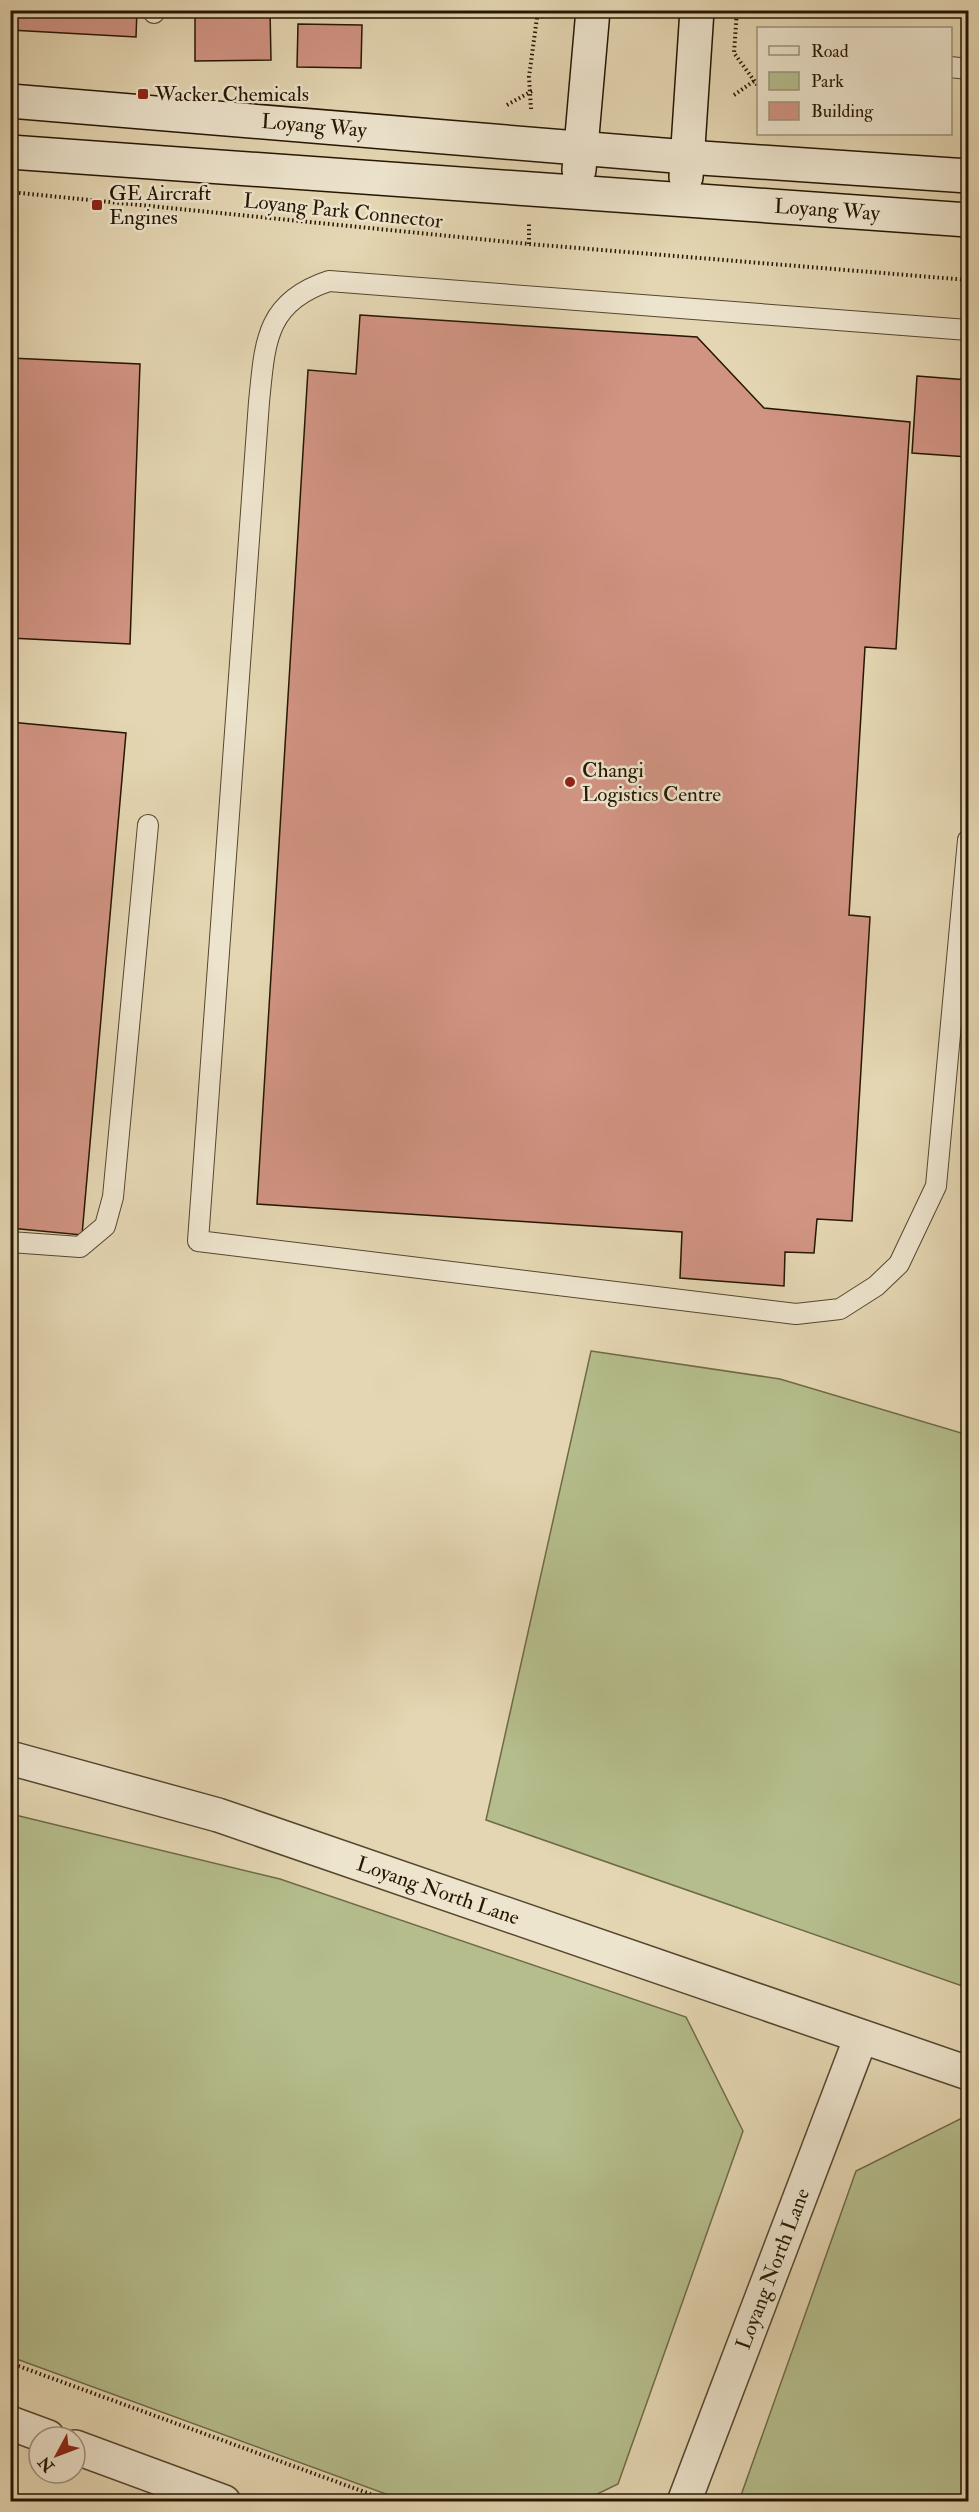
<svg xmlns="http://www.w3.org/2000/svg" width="979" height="2512" font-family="'IM FELL Double Pica',serif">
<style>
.green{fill:#b5bd8c;stroke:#6e6a47;stroke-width:1.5}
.building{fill:#d19483;stroke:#261602;stroke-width:1.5}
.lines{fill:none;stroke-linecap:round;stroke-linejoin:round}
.lane-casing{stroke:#56462e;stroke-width:22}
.street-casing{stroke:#56462e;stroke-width:36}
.secondary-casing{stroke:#261602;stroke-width:36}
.path{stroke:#261602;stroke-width:4;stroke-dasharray:1.5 3;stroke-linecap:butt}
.lane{stroke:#ede4cd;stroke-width:20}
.street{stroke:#ede4cd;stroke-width:33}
.secondary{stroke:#ede4cd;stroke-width:33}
.poi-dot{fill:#8f2418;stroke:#ede4cd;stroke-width:2}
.labels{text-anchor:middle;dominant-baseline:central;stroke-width:5;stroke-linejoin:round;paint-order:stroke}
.poi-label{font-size:21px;fill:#261602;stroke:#ede4cd;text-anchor:start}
.street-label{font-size:21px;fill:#261602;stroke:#ede4cd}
</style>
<rect width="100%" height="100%" fill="#e4d6b2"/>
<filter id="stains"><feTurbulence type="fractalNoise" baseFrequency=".00333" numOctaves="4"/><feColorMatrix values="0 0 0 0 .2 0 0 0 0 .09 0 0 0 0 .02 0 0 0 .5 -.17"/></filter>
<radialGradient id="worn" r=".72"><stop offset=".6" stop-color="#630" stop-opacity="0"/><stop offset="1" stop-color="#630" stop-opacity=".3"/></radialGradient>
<g class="green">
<polygon points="591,1351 780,1379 968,1435 968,1988 486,1820"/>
<polygon points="11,1814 280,1879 686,2017 743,2131 618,2484 583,2501 405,2501 11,2357"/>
<polygon points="966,2116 968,2117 968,2501 739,2501 856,2171"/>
</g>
<g class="building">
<polygon points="10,10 137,10 136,37 10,30"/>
<polygon points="195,10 270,10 271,60 195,61"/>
<polygon points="298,24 362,25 361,68 297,67"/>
<polygon points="360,315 697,337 764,408 910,422 896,649 865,647 849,915 870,917 852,1221 817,1219 814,1253 785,1252 784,1286 680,1278 682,1232 257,1204 308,370 356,374"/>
<polygon points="10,358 140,364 130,644 10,638"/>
<polygon points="917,376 968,380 968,457 912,453"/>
<polygon points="10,722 126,733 82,1235 10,1228"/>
</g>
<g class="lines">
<defs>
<g id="lane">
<polyline points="154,13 154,10"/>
<polyline points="950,67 968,69"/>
<path d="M968,330L329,281C265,302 265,343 259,402L198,1241L796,1314L840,1309L876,1286L899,1264L936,1186L968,840"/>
<polyline points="10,1242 80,1247 105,1226 113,1197 148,825"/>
</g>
<g id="street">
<polyline points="10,1758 218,1815 968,2073"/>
<polyline points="10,2423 48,2437"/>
<polyline points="75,2447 224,2502"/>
<polyline points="684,2502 861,2037"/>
</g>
<g id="secondary">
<polyline points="10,101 687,157 968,176"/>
<polyline points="10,152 968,220"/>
<polyline points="579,170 593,10"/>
<polyline points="686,177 697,10"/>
</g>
</defs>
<use href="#lane" class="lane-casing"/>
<use href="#street" class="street-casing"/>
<use href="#secondary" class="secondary-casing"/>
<g class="path">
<polyline points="737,10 734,53 758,86"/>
<polyline points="734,95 754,81"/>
<polyline points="507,105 532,91"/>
<polyline points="531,109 529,77 538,10"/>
<polyline points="10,192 529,244 968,280"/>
<polyline points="529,244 529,224"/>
<polyline points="10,2363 392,2502"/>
</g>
<use href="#lane" class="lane"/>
<use href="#street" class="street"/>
<use href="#secondary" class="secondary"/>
</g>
<g class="poi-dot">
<rect x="137" y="88" width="12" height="12" rx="3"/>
<rect x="91" y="199" width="12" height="12" rx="3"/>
<circle cx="570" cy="782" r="6"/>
</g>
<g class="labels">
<g class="poi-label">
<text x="155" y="94">Wacker Chemicals</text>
<text x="109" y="193">GE Aircraft<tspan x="109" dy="24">Engines</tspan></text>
<text x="582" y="770">Changi<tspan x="582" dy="24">Logistics Centre</tspan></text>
</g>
<g class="street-label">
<text transform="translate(314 126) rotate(5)">Loyang Way</text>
<text transform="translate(827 210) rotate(4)">Loyang Way</text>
<text transform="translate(343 211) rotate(6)">Loyang Park Connector</text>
<text transform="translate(438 1891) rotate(19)">Loyang North Lane</text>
<text transform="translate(773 2269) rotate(-69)">Loyang North Lane</text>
</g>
</g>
<rect width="979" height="2512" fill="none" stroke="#e4d6b2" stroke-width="36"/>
<rect x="12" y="12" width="955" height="2488" fill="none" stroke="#261602" stroke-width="3"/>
<rect x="18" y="18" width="943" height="2476" fill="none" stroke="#261602" stroke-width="1.5"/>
<rect x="757" y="27" width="195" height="108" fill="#ede4cd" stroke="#9d927c" stroke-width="1.5"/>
<rect x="769" y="46" width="30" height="9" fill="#ede4cd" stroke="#9d927c" stroke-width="1.5"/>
<text x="811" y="57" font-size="18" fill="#261602">Road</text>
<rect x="769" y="72" width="30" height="18" fill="#b5bd8c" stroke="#9d927c" stroke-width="1.5"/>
<text x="811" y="87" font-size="18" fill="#261602">Park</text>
<rect x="769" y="102" width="30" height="18" fill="#d19483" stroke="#9d927c" stroke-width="1.5"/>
<text x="811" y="117" font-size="18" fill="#261602">Building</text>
<g transform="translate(57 2455) rotate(229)"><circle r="28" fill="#ede4cd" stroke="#9d927c" stroke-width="1.5"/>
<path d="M0-4.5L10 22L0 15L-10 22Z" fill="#8f2418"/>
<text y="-9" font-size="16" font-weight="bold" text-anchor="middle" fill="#261602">N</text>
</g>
<rect width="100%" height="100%" filter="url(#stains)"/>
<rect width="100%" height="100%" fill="url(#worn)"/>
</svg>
